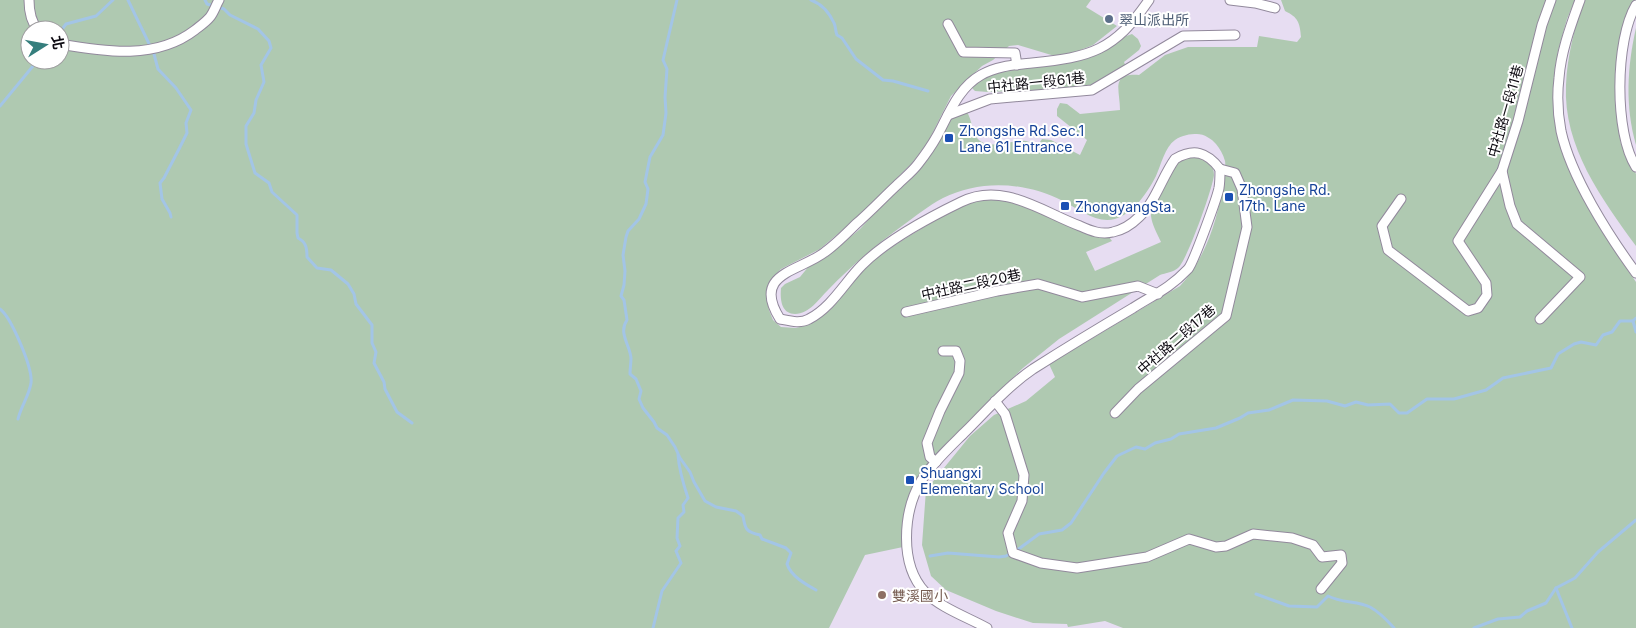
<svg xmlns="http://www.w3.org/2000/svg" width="1636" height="628" font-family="Inter,'Noto Sans TC',sans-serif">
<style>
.green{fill:#afc9b1;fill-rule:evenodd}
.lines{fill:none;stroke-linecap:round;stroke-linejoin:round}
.stream{stroke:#a3c5e6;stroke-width:3}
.minor-casing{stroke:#92899c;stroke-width:11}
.minor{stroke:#fff;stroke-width:9}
.service-dot{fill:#5c6f8a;stroke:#fff;stroke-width:2}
.transit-dot{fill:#1a4fb4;stroke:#fff;stroke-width:2}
.education-dot{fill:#8d6e63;stroke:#fff;stroke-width:2}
.labels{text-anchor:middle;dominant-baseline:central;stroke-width:4;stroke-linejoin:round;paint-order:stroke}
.service-label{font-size:14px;fill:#4e5e75;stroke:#fff;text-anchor:start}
.street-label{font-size:14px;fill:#0e0b12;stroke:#fff}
.transit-label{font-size:14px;fill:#164399;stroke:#fff;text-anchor:start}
.education-label{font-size:14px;fill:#785e54;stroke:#fff;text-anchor:start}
</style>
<rect width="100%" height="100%" fill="#e7ddf2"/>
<g class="green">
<path d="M0,0H1091L1086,7L1117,26L1093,45L1073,53L1058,57L1018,45L1009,46L993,60L982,66L951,96L928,142L912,163L859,216L820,249L781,269L774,276L768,285L767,298L769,310L773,320L781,327L796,328L807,325L822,316L830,310L857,276L879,256L898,243L963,203L982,198H1005L1109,237L1112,241L1086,252L1095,271L1161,242C1157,233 1152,225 1151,216C1150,204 1170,163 1182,158C1187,156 1196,157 1202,156C1208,162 1214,165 1214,175C1213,187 1187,261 1178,268C1174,272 1165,273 1160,275L1059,339L1023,368L997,393L920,478L903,547L865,555L829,628H0ZM30,30H60V60H30Z"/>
<path d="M1281,0H1575L1567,19L1558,51L1554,76L1555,107L1588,206L1614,250L1636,282V628H1123L1105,621L1068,627L1067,624L1033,623L996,611L946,590L931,576L922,545L926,490L970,436L994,415L1026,401L1055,377L1049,364L1180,286C1206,258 1219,217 1223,180C1224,174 1226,166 1225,161C1223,154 1220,149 1216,144C1212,139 1204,134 1197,134C1190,134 1182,135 1175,140C1165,147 1161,165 1156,176C1148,192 1133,214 1115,219C1096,224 1079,209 1063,201C1025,182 981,179 943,198C928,206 916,216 902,226C876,245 851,266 828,290C819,299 809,314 795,314C781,314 780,299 781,288L785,284L800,277L809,266L825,258L860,229L893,193L949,117L967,112C972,120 972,131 977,138C989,152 1011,139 1026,141C1030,142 1034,144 1038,145L1042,139L1051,140L1080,155L1087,140L1057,116V109L1060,103L1067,104L1080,114L1120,110C1120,90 1110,73 1139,75L1165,55L1188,47H1257L1259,36L1297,42L1301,37C1300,23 1298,17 1285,11Z"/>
<path d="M1583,0H1635L1630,8L1624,28L1618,99L1619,133L1621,144L1636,174V246C1602,199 1563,147 1566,85C1567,56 1575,28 1583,0Z"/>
<path d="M1636,28V145C1625,107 1627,67 1636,28Z"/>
<path d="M1132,34L1138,39L1141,46L1139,50L1124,62L1126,67L1096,85L1074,89L988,92L975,91L972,88L973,84C978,81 983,76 989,74C1022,63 1059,68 1092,57C1106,51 1116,38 1132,34Z"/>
</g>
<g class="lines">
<g class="stream">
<polyline points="128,0 154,54 158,69 176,88 191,110 186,123 187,133 179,149 164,178 160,183 162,199 170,213 171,217"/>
<path d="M205,0L207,4L224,9L230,15L258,29L269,41L271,48L261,65L264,82L256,100L254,113L246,126V144L255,173L269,183L272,192L297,215V233L298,238C306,242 307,248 307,257L317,268L331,270L348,284L354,294L356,304L372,325V343L376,352L374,363L384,382L385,389L397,412L412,423"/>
<path d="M677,0L663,60L667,69L665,97L666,113L663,135L650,157L645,182L648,189L646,204L639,219L628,231L626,237L623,255L625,271L624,285L621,296L624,300L627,320C618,333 630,345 631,358C631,363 630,369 630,374L636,379L641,391L639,399L643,408L654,422L657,428L667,435L675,447L680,458L690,472L694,482L705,501L716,507L736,511L743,516C745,529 746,532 760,535L762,539L786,548L791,553L787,564C791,576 805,584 816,590"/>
<path d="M811,0C822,4 829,12 834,23C836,27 835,30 837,35L842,38L856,59L883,80L893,81L928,91"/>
<polyline points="60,32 66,24 96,16 113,0"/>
<polyline points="0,106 38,60"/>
<path d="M0,309C11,317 33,368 31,383C29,396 21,406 18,419"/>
<polyline points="1633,321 1636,332"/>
<polyline points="930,556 948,553 999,557 1006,556 1020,548 1039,534 1062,530 1071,523 1104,473 1117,456 1136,447 1145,449 1155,443 1171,439 1179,434 1216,428 1240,418 1248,413 1269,410 1293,400 1327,401 1345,406 1356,402 1368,405 1390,404 1399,413 1407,413 1427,399 1454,399 1486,390 1503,378 1551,368 1558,354 1574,344 1581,342 1596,345 1603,335 1612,332 1620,321 1633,321 1636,318"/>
<polyline points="1556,588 1572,628"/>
<path d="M1256,594L1289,606L1317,607L1328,596C1342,603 1357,601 1370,607C1379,612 1387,620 1394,628"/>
<path d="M653,628L662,591L681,563L676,551L680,546L677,538L678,518L684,512L683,505L688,498C683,483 679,470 678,455"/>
<polyline points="1474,628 1498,619 1520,617 1527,611 1546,603 1556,588 1575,578 1598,552 1636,520"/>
</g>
<defs>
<g id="minor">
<path d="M29,0C29,11 31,22 38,30"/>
<path d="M1149,0C1114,51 1091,57 1032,63C1014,65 997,66 981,75C958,88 949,114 937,136C932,145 925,155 918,164C912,172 904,178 897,185C883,198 870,212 856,224C846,234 836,244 825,252C799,272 751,273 780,319C790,321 800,324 809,319C832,307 845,282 862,265C887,240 930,217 961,202C1003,181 1042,212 1080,226C1091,231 1101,235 1113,232C1122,230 1132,224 1139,217C1155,203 1162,177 1175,159C1194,148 1207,152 1220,169"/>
<polyline points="1230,0 1255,3 1275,8"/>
<path d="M1580,0C1571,25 1561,51 1559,78C1557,94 1558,115 1561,131C1571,177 1609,236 1636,273"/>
<path d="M1636,5C1615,40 1614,133 1636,167"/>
<polyline points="948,24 963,52 1015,53 1017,65"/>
<path d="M60,44C106,52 156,60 195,30C200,26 206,22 210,17C214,12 216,5 219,0"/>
<polyline points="948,115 990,99 1092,90 1183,36 1235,35"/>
<polyline points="1502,171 1510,206 1517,224 1580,277 1540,319"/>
<polyline points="1401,199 1382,226 1388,250 1468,311 1478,308 1487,295 1486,283 1458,241 1502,171 1518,121 1542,25 1551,0"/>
<polyline points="906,312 997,291 1038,284 1082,297 1138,286 1158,294"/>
<polyline points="995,401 1005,414 1024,475 1022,501 1008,533 1013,553 1041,563 1077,568 1147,557 1189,539 1216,547 1226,546 1253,534 1292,538 1313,545 1322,557 1341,555 1342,563 1321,589"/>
<polyline points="1115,413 1138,389 1226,316 1247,227 1242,189 1235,173 1220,169"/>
<polyline points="936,462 930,457 927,443 940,411 959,373 960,361 956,351 943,351"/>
<path d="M987,628C967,617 941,608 925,592C899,564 903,512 921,481C933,462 951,446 966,431C987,410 1008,386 1033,369C1066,348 1099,328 1133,308C1155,294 1169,289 1188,269C1193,264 1217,198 1219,188C1220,182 1220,175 1220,169"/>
</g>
</defs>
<use href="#minor" class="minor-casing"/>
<use href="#minor" class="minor"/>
</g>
<circle class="service-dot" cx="1109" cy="19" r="5"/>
<g class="transit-dot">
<rect x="944" y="133" width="10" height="10" rx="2.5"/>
<rect x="1224" y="192" width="10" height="10" rx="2.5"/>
<rect x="1060" y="201" width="10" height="10" rx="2.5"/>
<rect x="905" y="475" width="10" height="10" rx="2.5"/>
</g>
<circle class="education-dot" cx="882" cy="595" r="5"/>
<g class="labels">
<g class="service-label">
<text x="1119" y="19">翠山派出所</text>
</g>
<g class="street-label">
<text transform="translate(1036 82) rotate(-6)">中社路一段61巷</text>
<text transform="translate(1505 111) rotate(-74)">中社路一段11巷</text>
<text transform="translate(971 284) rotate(-12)">中社路二段20巷</text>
<text transform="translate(1176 339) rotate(-41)">中社路二段17巷</text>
</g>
<g class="transit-label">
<text x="959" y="130">Zhongshe Rd.Sec.1<tspan x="959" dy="16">Lane 61 Entrance</tspan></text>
<text x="1239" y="189">Zhongshe Rd.<tspan x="1239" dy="16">17th. Lane</tspan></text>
<text x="1075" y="206">ZhongyangSta.</text>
<text x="920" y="472">Shuangxi<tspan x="920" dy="16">Elementary School</tspan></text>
</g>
<g class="education-label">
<text x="892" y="595">雙溪國小</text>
</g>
</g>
<g transform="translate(45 45) rotate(79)"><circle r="24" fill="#ffffff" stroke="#9f9da0"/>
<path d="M0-4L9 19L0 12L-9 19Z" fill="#357e7d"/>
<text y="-8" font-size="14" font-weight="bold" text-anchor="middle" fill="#0e0b12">北</text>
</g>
</svg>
